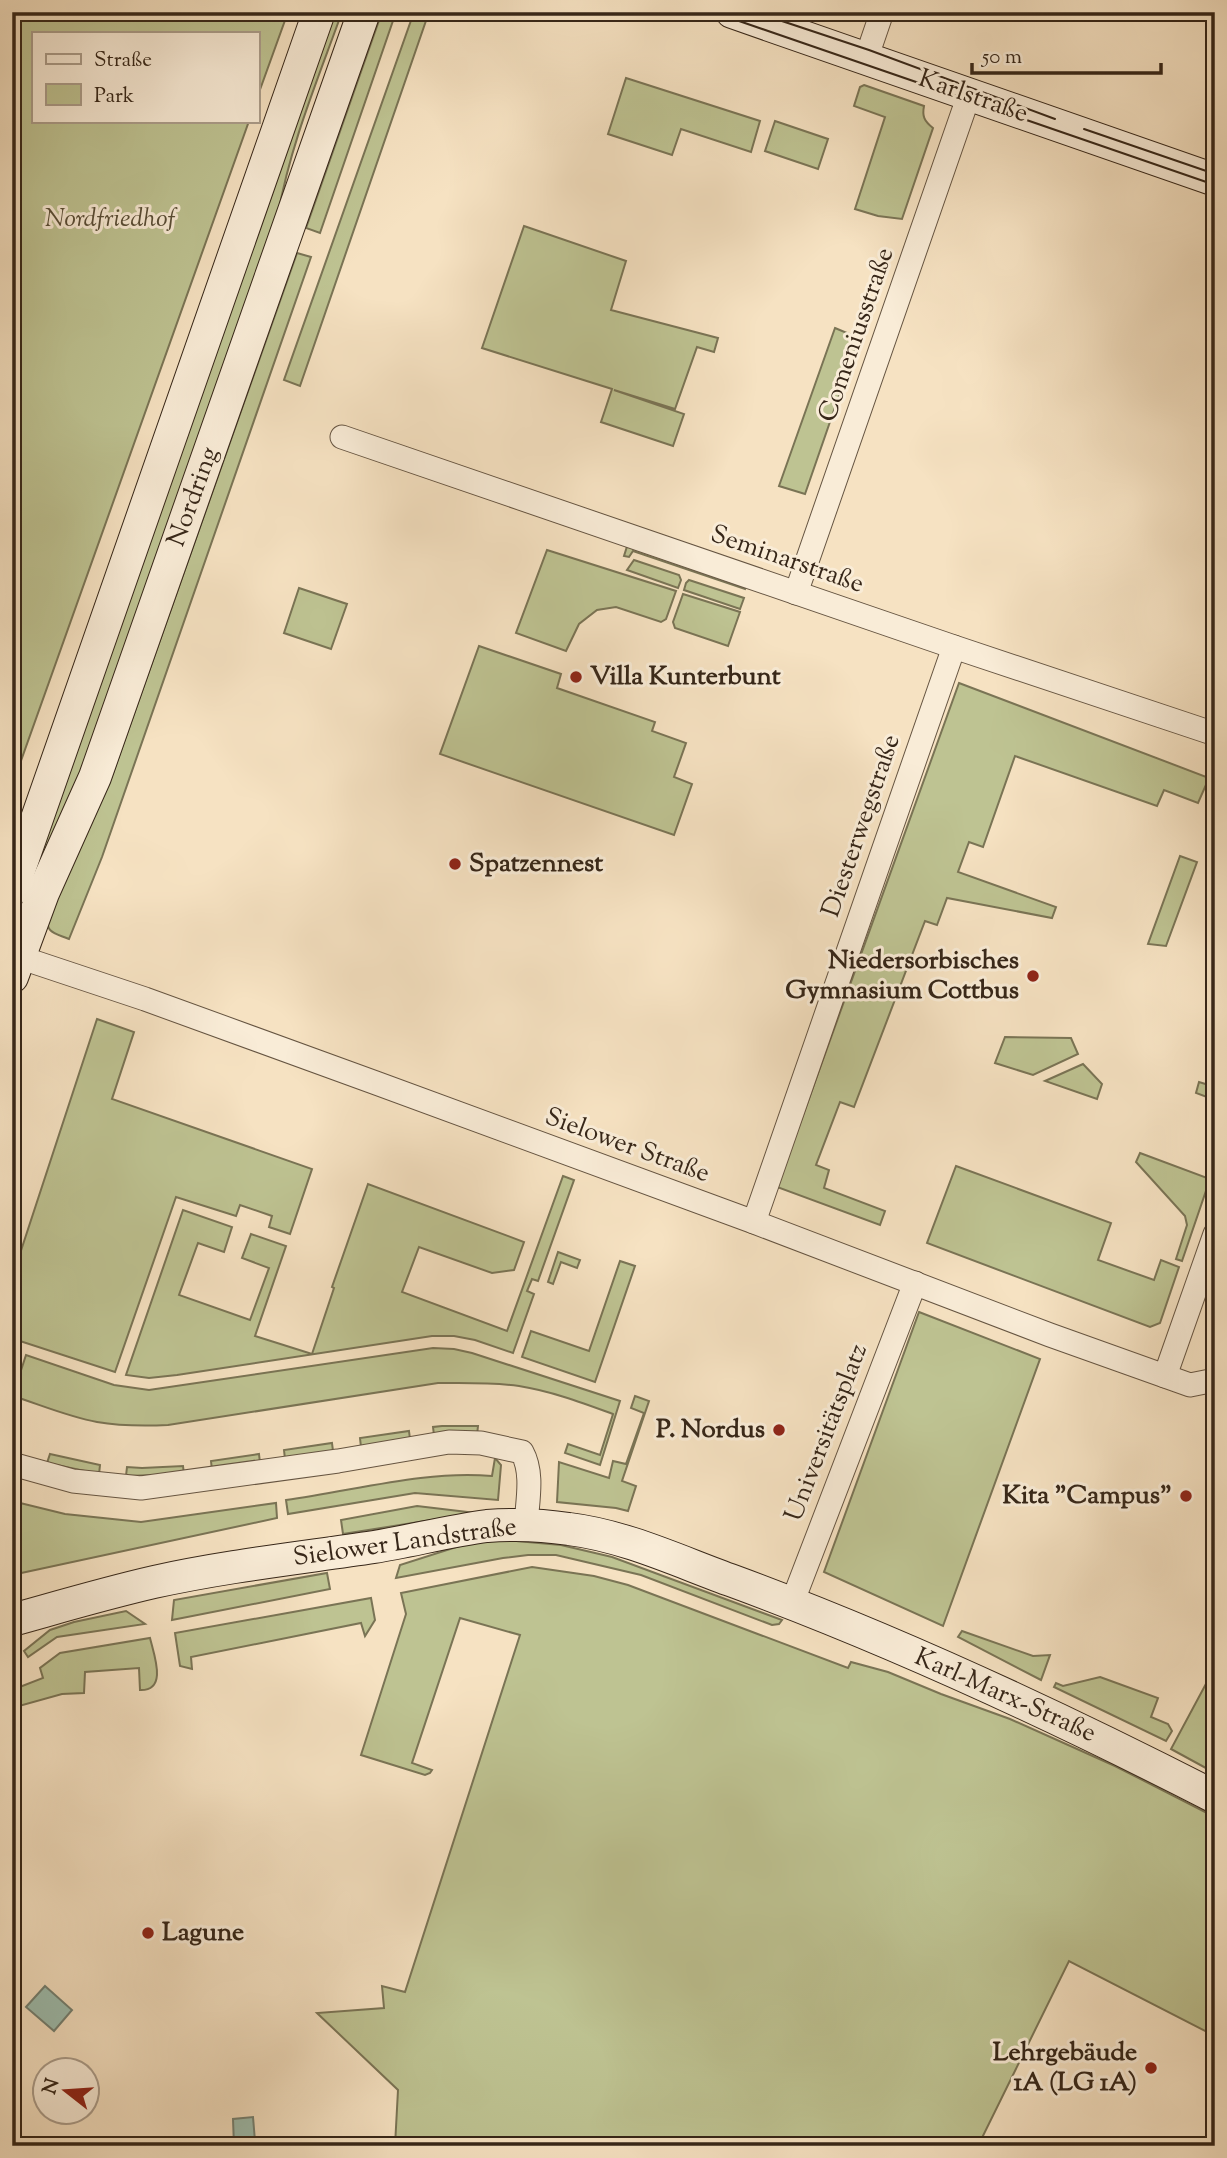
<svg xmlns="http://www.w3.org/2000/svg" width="1227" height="2158" font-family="'Sorts Mill Goudy',serif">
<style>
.green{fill:#bec392;stroke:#7a7455;stroke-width:2}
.water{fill:#9dbeaf;stroke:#748173;stroke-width:2}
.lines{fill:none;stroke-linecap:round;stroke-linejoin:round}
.street-casing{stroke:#665542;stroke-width:25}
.secondary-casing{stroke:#362618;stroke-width:34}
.street{stroke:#f9ecd7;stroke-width:23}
.secondary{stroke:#f9ecd7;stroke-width:32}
.tram{stroke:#362618;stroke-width:2}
.poi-dot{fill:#8f2418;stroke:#f9ecd7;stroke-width:2.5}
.labels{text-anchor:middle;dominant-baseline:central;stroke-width:6;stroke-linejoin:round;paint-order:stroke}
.street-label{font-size:26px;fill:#362618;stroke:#f9ecd7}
.park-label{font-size:26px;font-style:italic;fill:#584d36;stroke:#f9ecd7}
.poi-label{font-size:26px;font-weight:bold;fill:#362618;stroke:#f9ecd7;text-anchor:end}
</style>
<rect width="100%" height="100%" fill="#f6e2c2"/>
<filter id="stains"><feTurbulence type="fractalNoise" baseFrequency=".00286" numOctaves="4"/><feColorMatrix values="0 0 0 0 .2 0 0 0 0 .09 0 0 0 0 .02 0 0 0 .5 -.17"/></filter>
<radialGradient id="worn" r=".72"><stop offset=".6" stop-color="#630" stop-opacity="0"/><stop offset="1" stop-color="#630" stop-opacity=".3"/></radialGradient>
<g class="green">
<polygon points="12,12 288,12 257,98 257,33 33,33 33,121 249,121 12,786"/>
<path d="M331,12H342C318,79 290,145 278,215L90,760L12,946V914L167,486Z"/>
<polygon points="382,12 396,12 320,233 306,228"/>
<polygon points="414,12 429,12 300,386 284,380"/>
<polygon points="626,78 760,121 751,152 681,129 672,155 608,134"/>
<path d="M864,85L924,106C922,116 924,121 933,128L902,219L878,216L855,209L885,117L854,106L860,87Z"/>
<polygon points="775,121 828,139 818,169 765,151"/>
<polygon points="524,226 626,261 611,310 718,338 714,352 697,347 675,409 614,390 684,414 673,446 601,422 612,389 482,348"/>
<path d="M297,253L311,257L102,857L69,939C55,933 46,934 47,916L113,773Z"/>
<polygon points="835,328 859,338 805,494 779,486"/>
<polygon points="629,540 747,582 745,589 633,551 629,557 624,556"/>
<polygon points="547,550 676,591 666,619 661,622 616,607 597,610 579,624 566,651 516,633"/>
<polygon points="634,560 679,575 681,580 678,588 627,570"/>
<polygon points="689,580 744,598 740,609 684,590 686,583"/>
<polygon points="299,588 347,604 331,649 284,633"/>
<polygon points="683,594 740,612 728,646 675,628 673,622"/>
<polygon points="479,646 561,674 557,688 655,722 652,731 686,743 674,777 692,784 674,835 440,754"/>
<polygon points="959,683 1209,778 1198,803 1164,790 1157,806 1015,756 983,847 969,842 958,872 1056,907 1052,918 947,898 937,925 925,921 854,1107 840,1102 816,1165 829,1170 824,1188 885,1211 880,1225 777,1187"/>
<polygon points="1180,856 1197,862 1166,946 1148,944"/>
<polygon points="97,1019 134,1032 112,1099 312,1169 290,1234 269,1227 272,1216 240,1205 236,1216 176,1197 115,1372 20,1341 12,1363 12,1334 20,1312 12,1305 12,1278"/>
<polygon points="1005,1037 1071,1038 1078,1054 1033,1075 995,1063"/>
<polygon points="1083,1064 1102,1084 1097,1099 1045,1081"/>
<polygon points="1215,1077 1215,1100 1196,1093 1199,1082 1212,1086"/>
<polygon points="1140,1153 1210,1179 1182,1261 1176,1259 1187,1225 1185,1216 1136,1162"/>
<polygon points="956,1166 1111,1223 1098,1260 1154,1280 1161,1260 1179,1267 1160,1323 1150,1327 927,1243"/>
<polygon points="563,1176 574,1180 538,1281 532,1279 527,1291 534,1294 513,1353 475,1340 454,1336 432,1336 177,1375 149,1378 126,1375 183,1210 232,1227 224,1252 198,1243 179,1295 250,1320 269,1268 242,1258 251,1234 286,1246 255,1336 312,1354 334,1288 332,1287 368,1184 524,1242 514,1270 492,1273 419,1247 402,1292 507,1331"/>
<polygon points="558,1252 580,1260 577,1268 561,1262 553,1284 548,1282"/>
<polygon points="620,1261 635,1266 595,1382 522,1357 531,1331 589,1351"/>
<polygon points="919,1312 1040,1359 943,1626 824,1572"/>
<path d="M433,1348L454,1349L472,1353L620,1401L600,1465L565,1453L568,1444L600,1455L613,1414C583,1403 551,1391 519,1386C492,1382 465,1383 438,1383L168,1425C145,1426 120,1426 97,1422C69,1417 41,1405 13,1396L12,1398L26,1355L114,1385L149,1390Z"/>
<polygon points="635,1396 649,1401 622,1481 636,1486 628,1511 616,1508 557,1502 559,1462 609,1478 613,1461 626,1464 644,1413 631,1408"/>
<polygon points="442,1426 478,1426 477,1435 434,1435 433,1427"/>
<polygon points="409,1431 410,1439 361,1447 360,1438"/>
<polygon points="332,1443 333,1451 285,1459 284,1450"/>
<polygon points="50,1454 100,1465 99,1474 47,1463"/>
<polygon points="259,1454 260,1463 212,1470 211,1461"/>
<path d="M495,1458L501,1465L498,1500L415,1493L288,1514L286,1500C354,1491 424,1470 492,1476Z"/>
<polygon points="183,1466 184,1474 126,1476 127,1467 142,1468"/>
<polygon points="12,1501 65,1514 141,1522 276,1503 277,1518 12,1575"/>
<polygon points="417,1506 476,1513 343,1534 341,1520"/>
<polygon points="506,1540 561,1545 612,1557 782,1620 779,1624 772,1625 641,1575 556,1555 528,1555 503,1558 396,1578 400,1565 472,1542"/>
<polygon points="532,1567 594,1576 628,1585 848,1668 851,1662 888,1672 941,1694 1010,1719 1115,1766 1215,1817 1215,2036 1069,1961 978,2146 395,2146 398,2090 317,2013 384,2008 382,1986 405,1992 520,1635 460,1618 412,1763 432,1770 430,1773 425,1775 361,1755 406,1614 401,1593"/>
<polygon points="327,1573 330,1589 172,1620 174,1600"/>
<polygon points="371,1598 375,1620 365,1636 361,1623 191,1657 192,1669 180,1666 175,1633"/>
<polygon points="126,1611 145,1624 57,1637 28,1657 24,1651 50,1630 74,1622"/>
<polygon points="962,1631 1033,1656 1050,1655 1041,1680 958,1637"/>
<path d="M150,1638C154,1655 168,1691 140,1690L139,1668L85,1672L84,1693L62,1694L12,1708V1690L43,1678L40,1668L60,1653Z"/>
<polygon points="1215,1667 1215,1773 1171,1749"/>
<polygon points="1100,1677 1158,1698 1151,1717 1168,1724 1172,1731 1166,1741 1054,1687 1056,1683 1063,1686"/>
</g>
<g class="water">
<polygon points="45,1986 72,2010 54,2031 26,2007"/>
<polygon points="253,2117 255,2141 258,2146 234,2146 233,2119"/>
</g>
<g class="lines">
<defs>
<g id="street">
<polyline points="866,59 882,12"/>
<polyline points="342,437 954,647 1215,734"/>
<polyline points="796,593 969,95"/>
<polyline points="19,957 145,999 376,1083 754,1222 1050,1335 1190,1385 1215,1380"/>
<polyline points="754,1222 954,647"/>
<polyline points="1165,1376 1215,1234"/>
<path d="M12,1464L73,1481L141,1488L338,1461L449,1442L481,1443L522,1452C534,1474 527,1502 526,1526"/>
<polyline points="792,1603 915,1283"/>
</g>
<g id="secondary">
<polyline points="732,12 1215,180"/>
<polyline points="12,890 319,12"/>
<polyline points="12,977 43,893 95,777 364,12"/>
<path d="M12,1620C59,1607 106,1593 154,1582C226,1566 300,1558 374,1547C411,1541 449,1531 487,1526C513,1524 543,1525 569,1529C626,1536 680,1562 733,1581C899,1642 1057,1716 1215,1797"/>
</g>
</defs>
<use href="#street" class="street-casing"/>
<use href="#secondary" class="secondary-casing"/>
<use href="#street" class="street"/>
<use href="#secondary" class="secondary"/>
<g class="tram">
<polyline points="713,12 1215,185"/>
<polyline points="755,12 869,50 1055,119"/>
<polyline points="1084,129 1215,174"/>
</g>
</g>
<g class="poi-dot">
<circle cx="576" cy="677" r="7"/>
<circle cx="455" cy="864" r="7"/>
<circle cx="1033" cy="976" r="7"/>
<circle cx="779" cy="1430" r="7"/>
<circle cx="1186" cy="1496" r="7"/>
<circle cx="148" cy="1933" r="7"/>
<circle cx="1151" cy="2068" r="7"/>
</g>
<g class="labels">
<g class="street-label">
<text transform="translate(973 97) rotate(19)">Karlstraße</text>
<text transform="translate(857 335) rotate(-71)">Comeniusstraße</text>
<text transform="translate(194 497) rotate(-70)">Nordring</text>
<text transform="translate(787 560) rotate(19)">Seminarstraße</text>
<text transform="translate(862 826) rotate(-71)">Diesterwegstraße</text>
<text transform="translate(627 1146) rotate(20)">Sielower Straße</text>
<text transform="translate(827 1433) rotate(-69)">Universitätsplatz</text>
<text transform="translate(405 1543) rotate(-8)">Sielower Landstraße</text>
<text transform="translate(1005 1696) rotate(24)">Karl-Marx-Straße</text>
</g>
<g class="park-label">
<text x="110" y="219">Nordfriedhof</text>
</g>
<g class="poi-label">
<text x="590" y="677" text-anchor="start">Villa Kunterbunt</text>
<text x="469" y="864" text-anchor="start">Spatzennest</text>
<text x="1019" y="961">Niedersorbisches<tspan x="1019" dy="30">Gymnasium Cottbus</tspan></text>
<text x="765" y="1430">P. Nordus</text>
<text x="1172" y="1496">Kita "Campus"</text>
<text x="162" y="1933" text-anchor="start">Lagune</text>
<text x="1137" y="2053">Lehrgebäude<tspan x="1137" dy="30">1A (LG 1A)</tspan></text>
</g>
</g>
<rect width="1227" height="2158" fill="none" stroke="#f6e2c2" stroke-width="42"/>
<rect x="14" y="14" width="1199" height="2130" fill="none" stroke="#362618" stroke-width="3.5"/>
<rect x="21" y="21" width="1185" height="2116" fill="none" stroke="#362618" stroke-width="2"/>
<rect x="32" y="32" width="228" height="91" fill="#f9ecd7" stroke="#ab9d8b" stroke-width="2"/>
<rect x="46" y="54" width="35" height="10" fill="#f9ecd7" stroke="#ab9d8b" stroke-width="2"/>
<text x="94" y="66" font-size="21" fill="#362618">Straße</text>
<rect x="46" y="84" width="35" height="21" fill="#bec392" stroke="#ab9d8b" stroke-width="2"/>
<text x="94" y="102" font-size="21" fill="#362618">Park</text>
<g transform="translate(66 2091) rotate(287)"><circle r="33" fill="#f9ecd7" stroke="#ab9d8b" stroke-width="2"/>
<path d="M0-5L12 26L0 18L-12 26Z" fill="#8f2418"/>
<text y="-10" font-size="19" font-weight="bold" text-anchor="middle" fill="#362618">N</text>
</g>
<path d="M972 63v10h189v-10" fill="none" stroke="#362618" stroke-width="3.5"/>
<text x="982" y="63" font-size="21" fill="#362618" stroke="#f9ecd7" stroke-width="5" paint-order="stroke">50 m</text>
<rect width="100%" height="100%" filter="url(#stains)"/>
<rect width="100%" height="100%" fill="url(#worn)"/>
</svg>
